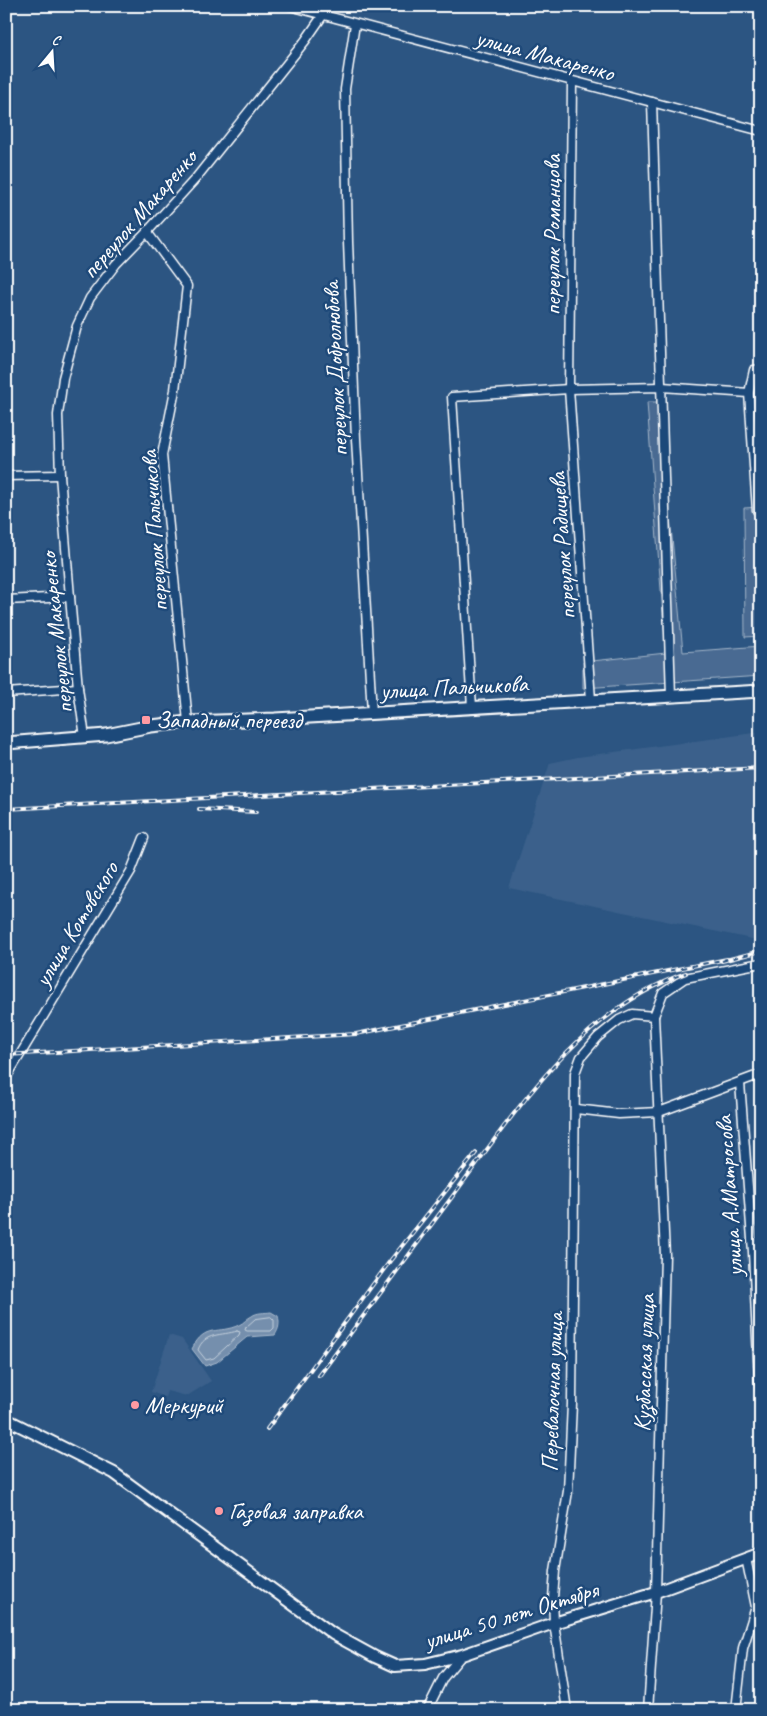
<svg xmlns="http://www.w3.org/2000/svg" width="767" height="1716" font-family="Caveat,sans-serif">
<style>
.built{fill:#3b618b}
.green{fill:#486b92;stroke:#a4b5c8}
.water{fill:#748fad;stroke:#acbcce}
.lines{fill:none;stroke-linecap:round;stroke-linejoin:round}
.shore{stroke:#c7d2de;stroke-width:1}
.minor-casing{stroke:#fff;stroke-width:11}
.secondary-casing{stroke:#fff;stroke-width:14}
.primary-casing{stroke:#fff;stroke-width:15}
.minor{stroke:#1f4a7a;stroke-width:8}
.secondary{stroke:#1f4a7a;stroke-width:10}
.primary{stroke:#1f4a7a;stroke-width:11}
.rail-casing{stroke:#fff;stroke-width:4}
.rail{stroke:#1f4a7a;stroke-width:2;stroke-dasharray:5.5;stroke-linecap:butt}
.poi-dot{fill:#ff9aa2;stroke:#1f4a7a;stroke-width:2}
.labels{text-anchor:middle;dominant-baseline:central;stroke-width:5;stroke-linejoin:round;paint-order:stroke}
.street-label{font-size:24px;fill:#fff;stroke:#1f4a7a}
.poi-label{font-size:24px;fill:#fff;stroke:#1f4a7a;text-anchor:start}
</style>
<rect width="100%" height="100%" fill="#2c5582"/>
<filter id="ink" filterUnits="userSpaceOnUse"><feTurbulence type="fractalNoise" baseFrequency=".02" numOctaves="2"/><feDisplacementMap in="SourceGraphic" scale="10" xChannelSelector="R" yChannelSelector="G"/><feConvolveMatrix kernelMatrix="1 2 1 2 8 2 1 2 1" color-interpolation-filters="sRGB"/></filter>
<g filter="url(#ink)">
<g class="built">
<polygon points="760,193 761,279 753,279"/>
<polygon points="761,732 761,941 509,888 550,763 578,757"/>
<polygon points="169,1335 182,1339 211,1381 187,1396 167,1391 165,1397 151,1392"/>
</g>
<g class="green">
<polygon points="647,402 659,402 683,652 761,646 761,676 583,688 583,662 666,653 655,514"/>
<polygon points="761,507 761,636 745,637 744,508"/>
</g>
<path class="water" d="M271,1312L278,1316C280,1323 279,1329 275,1335L247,1337L217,1362L205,1366L192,1349C205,1323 218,1335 239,1325C244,1323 247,1318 252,1316C257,1312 265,1313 271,1312Z"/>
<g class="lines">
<g class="shore">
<polygon points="271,1317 274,1320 274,1328 271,1331 247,1331 245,1330 246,1327 255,1319"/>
<path d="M237,1331L240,1332L239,1335L214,1358L206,1360L198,1350C204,1332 222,1336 237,1331Z"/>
</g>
<defs>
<g id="minor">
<polyline points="290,6 761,131"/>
<polyline points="355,24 345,89 348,242 356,439 372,713"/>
<polyline points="572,82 569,389 591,700"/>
<polyline points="652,102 671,696"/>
<polyline points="147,232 187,286 175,390 162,455 188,722"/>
<polyline points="749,393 757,510"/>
<polyline points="6,476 60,475"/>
<polyline points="6,600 70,597"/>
<polyline points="6,693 78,688"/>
<polyline points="472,707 452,397 569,389 662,387 749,393 754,370 761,369"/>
<polyline points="85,737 78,688 70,597 60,475 58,415 63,378 77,326 90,298 116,264 147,232 196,178 305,41 323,15"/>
<polyline points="6,1078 131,871 144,838"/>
<polyline points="740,1083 753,1252 759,1381 761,1397"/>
<polyline points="576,1109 619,1114 659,1112 761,1074"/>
<polyline points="427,1710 443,1678 462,1655"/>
<polyline points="567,1710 554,1623 553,1598 555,1571 568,1491 572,1404 575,1073 581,1057 598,1037 619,1020 632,1014 654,1016 663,993 685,978 761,963"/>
<polyline points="648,1710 656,1592 665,1255 654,1016"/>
<polyline points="736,1710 743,1648 756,1607 746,1558"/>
</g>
<polyline id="secondary" points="6,1419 114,1473 333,1634 375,1657 395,1666 425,1664 462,1655 554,1623 656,1592 761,1553"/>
<polyline id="primary" points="6,743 106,735 151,726 188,722 275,719 761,691"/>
</defs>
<use href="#minor" class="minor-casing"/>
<use href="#secondary" class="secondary-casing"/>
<use href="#primary" class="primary-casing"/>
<use href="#minor" class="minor"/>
<use href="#secondary" class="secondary"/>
<use href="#primary" class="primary"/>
<defs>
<g id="rail">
<polyline points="6,809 761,768"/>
<polyline points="199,809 256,812"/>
<polyline points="722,961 761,951"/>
<polyline points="6,1055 356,1034 727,959"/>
<path d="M319,1376C363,1316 408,1256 452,1197C516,1111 580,1010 686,973"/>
<polyline points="267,1429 390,1261 476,1153"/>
</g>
</defs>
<use href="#rail" class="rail-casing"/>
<use href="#rail" class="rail"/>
</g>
</g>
<g class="poi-dot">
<rect x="141" y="715" width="10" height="10" rx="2.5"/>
<circle cx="135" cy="1405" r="5"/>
<circle cx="219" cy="1511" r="5"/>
</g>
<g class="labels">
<g class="street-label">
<text transform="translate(545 55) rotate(15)">улица Макаренко</text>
<text transform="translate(139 214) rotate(-49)">переулок Макаренко</text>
<text transform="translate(552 235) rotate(-90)">переулок Романцова</text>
<text transform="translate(335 369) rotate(-93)">переулок Добролюбова</text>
<text transform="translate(154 531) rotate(-94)">переулок Пальчикова</text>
<text transform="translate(562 546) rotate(-94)">переулок Радищева</text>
<text transform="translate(56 633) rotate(-96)">переулок Макаренко</text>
<text transform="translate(454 687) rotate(-3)">улица Пальчикова</text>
<text transform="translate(76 924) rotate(-59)">улица Котовского</text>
<text transform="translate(729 1196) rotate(-94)">улица А.Матросова</text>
<text transform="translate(644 1363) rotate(-88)">Кузбасская улица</text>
<text transform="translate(552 1392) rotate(-88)">Перевалочная улица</text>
<text transform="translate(511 1615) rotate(-17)">улица 50 лет Октября</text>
</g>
<g class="poi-label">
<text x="156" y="720">Западный переезд</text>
<text x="145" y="1405">Меркурий</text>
<text x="229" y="1511">Газовая заправка</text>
</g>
</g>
<rect width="767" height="1716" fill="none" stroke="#1f4a7a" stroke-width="25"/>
<rect x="12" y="12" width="742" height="1691" fill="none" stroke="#fff" stroke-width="2" filter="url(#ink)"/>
<g transform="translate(52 52) rotate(18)" stroke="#1f4a7a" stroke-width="4" paint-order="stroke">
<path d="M0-4L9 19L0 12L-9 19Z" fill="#ffffff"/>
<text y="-8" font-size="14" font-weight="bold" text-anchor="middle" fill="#ffffff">С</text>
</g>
</svg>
